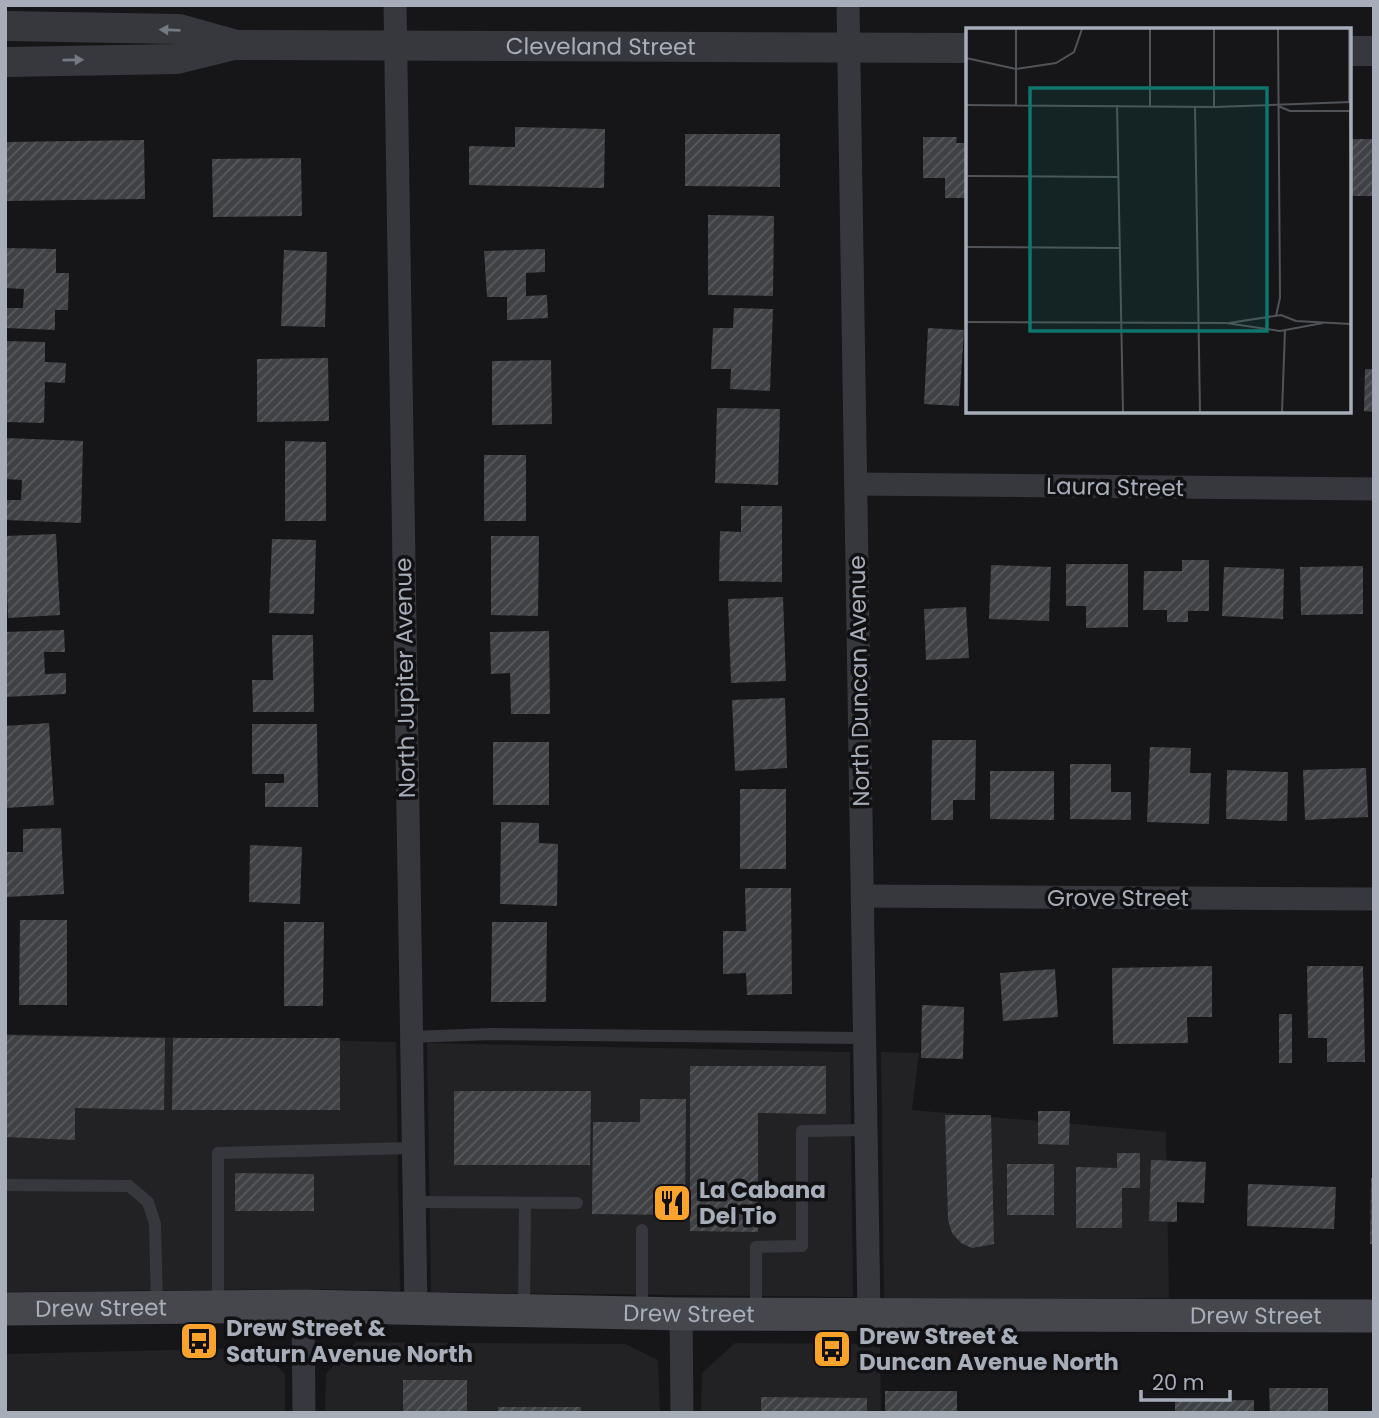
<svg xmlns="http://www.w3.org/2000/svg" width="1379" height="1418" font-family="Poppins,sans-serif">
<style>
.built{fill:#222225}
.building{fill:url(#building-hatch)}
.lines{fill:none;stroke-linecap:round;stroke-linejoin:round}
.service{stroke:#37383d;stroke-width:12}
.minor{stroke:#37383d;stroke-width:23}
.tertiary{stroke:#37383d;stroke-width:30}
.secondary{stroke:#45474d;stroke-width:33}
.oneway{fill:#757981}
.labels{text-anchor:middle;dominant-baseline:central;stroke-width:7;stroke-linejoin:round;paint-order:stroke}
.street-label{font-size:23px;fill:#a7aeb9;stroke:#111113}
.poi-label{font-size:23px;font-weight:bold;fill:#a7aeb9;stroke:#111113;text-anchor:start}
.inset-road{fill:none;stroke:#505358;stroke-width:2}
.view{fill:#0f766e;fill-opacity:0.15;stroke:#0f766e;stroke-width:3.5}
.inset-edge{fill:none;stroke:#a7aeb9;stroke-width:3.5}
</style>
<defs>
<pattern id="building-hatch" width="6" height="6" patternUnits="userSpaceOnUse" patternTransform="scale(1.75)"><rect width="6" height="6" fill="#404145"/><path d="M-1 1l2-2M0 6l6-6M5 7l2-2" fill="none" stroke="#595a5e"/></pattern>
</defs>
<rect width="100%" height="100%" fill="#161618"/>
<g class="built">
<polygon points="5,1034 396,1042 400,1291 319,1289 5,1292"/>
<polygon points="427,1043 850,1052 853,1297 431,1292"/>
<polygon points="881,1052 919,1053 912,1110 1166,1132 1169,1298 884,1298"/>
<polygon points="356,1342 625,1344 658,1360 660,1413 325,1413 326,1374"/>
<polygon points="735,1343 880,1344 881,1413 701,1413 702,1373"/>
<polygon points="258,1348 285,1374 285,1413 5,1413 5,1354"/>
</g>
<g class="building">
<polygon points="515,127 605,129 604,188 469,185 469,146 515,147"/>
<polygon points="685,134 780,134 780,187 685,186"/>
<polygon points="923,137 957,137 956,143 968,143 968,198 945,198 945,178 923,178"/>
<rect x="1349" y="139" width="25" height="57"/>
<polygon points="144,140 145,199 5,201 5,142"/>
<polygon points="301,158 302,216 213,217 212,159"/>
<polygon points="708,215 774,216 773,296 708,295"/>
<polygon points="5,248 56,249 56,273 69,273 68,310 55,310 55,330 5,328 5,308 23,308 24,289 5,288"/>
<polygon points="545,249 545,272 526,273 526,296 547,295 548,318 507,320 507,297 487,297 484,251"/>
<polygon points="284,250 327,252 325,327 281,326"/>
<polygon points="734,308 773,309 770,391 730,389 731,369 711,369 713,328 733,328"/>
<polygon points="928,328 964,330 959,406 924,404"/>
<polygon points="5,341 45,342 45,362 66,363 65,383 45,382 44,423 5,422"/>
<polygon points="328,358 329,421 257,422 257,359"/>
<polygon points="551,360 552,424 492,425 492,361"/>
<polygon points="1365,369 1374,369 1374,412 1364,411"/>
<polygon points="717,408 780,409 778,485 715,483"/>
<polygon points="5,438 83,441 81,523 5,520 5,500 21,500 22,480 5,479"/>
<polygon points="285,441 326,442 326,521 285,521"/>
<rect x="484" y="455" width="42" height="66"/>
<polygon points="741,506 782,506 782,582 719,581 720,531 741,532"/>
<polygon points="56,534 60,615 8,618 5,536"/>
<polygon points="491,536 539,536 538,616 491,615"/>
<polygon points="272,539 316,540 314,614 269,613"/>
<polygon points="1182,560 1209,560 1209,611 1188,611 1188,622 1167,622 1167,610 1143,610 1144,571 1182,571"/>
<polygon points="1066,564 1128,564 1128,627 1086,628 1086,606 1066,606"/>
<polygon points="991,565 1051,567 1049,621 989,619"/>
<polygon points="1363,566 1363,614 1301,615 1300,567"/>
<polygon points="1224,567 1284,569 1283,619 1222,616"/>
<polygon points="783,597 786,681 731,683 728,599"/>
<polygon points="966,607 969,658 926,660 924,609"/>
<polygon points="64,630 65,652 44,652 45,674 66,673 66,694 5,697 5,632"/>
<polygon points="549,631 550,714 511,714 510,673 491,674 490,632"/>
<polygon points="272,635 313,635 314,712 253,712 252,680 273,680"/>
<polygon points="785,698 787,768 735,771 732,700"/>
<polygon points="49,723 54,805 5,808 5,726"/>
<polygon points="252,724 317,724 318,807 265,807 265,783 284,783 284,774 252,774"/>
<polygon points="932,740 976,740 975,800 953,800 953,820 931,820"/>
<rect x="493" y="742" width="56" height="63"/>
<polygon points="1150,747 1191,748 1190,773 1211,773 1209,824 1147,822"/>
<polygon points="1070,764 1111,764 1111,792 1131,792 1131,820 1070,819"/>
<polygon points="1366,768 1368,817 1305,820 1303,770"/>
<polygon points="1227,770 1288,772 1287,821 1226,819"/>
<polygon points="990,771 1054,771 1054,820 990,819"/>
<rect x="740" y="789" width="46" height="80"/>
<polygon points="501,822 539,823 539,843 558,844 557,906 500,904"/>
<polygon points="61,828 64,894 6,897 5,852 23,852 23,829"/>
<polygon points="250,845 302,847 300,904 249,902"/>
<polygon points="745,888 791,888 792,994 747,995 746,973 723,974 723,931 746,931"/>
<polygon points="20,920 67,920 67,1005 19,1005"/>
<polygon points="284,922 324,922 323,1006 284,1006"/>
<polygon points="492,922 547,922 546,1002 491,1002"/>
<polygon points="1212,966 1212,1017 1187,1017 1188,1043 1113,1044 1112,968"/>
<polygon points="1307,966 1363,966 1365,1062 1327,1062 1327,1038 1308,1038"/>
<polygon points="1055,969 1058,1017 1003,1021 1000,973"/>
<polygon points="922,1005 964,1007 963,1059 921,1058"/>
<rect x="1279" y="1014" width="13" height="49"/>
<polygon points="5,1035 165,1038 164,1110 75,1108 75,1140 5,1137"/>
<polygon points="173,1038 340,1038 340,1110 172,1110"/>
<polygon points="690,1066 826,1066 826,1114 758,1113 758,1232 690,1231"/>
<polygon points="454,1091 591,1091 590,1165 454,1165"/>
<polygon points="640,1099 686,1099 685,1215 592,1214 593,1122 640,1122"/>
<polygon points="1038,1111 1070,1111 1069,1145 1038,1144"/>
<polygon points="945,1115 991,1115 994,1244 972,1248 961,1243 952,1233 948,1220"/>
<polygon points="1117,1153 1140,1153 1140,1188 1122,1188 1122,1228 1076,1228 1076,1167 1117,1168"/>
<polygon points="1151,1160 1206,1162 1204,1203 1177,1202 1177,1222 1149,1221"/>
<rect x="1007" y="1164" width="47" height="51"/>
<polygon points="235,1173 314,1174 314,1211 235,1211"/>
<polygon points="1371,1178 1374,1178 1374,1244 1370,1244"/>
<polygon points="1248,1184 1336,1187 1334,1229 1247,1226"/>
<rect x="403" y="1380" width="64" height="33"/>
<polygon points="1269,1388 1328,1388 1328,1413 1270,1413"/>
<rect x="885" y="1391" width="72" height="22"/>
<polygon points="761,1397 867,1398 867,1413 761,1413"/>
<polygon points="1254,1400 1254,1413 1175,1413 1175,1401"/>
<rect x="498" y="1407" width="83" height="6"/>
</g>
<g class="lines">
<g class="service">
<polyline points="411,1037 492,1034 865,1038"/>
<polyline points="5,1185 129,1186 148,1202 155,1224 157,1307"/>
<polyline points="414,1202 577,1203"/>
<polyline points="218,1307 218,1153 413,1148"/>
<polyline points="524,1311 525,1203"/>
<polyline points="642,1313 642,1230"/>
<polyline points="756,1314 756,1247 802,1246 802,1131 866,1130"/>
</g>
<g class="minor">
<polyline points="395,5 416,1309"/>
<polyline points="848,5 869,1315"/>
<polyline points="856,484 1374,489"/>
<polyline points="863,896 1374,899"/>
<polyline points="303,1306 304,1413"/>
<polyline points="681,1314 682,1413"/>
</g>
<g class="tertiary">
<path id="s1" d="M5,26L179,29L236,45L968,48"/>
<polyline points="1349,51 1374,51"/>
<polyline points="5,62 177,59 234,45"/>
</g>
<path class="secondary" id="s2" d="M5,1309L303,1306L681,1314L1374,1316"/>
</g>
<defs><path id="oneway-solid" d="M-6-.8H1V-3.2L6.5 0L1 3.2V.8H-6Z" transform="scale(1.75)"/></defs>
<g class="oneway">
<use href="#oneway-solid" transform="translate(170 30) rotate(-178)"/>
<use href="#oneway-solid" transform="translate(73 60) rotate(-1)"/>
</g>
<defs>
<symbol id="restaurant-square" viewBox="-11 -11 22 22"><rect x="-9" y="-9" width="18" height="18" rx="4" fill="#f9a32d" stroke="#111113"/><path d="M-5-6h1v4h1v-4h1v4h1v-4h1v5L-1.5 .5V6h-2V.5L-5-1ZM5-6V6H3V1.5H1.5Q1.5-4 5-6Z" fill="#111"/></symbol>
<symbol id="bus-square" viewBox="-11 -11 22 22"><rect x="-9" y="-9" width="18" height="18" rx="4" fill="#f9a32d" stroke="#111113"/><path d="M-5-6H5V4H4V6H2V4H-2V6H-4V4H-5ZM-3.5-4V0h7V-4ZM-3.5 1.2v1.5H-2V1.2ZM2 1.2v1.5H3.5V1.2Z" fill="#111"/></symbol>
</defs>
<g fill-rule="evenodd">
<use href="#restaurant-square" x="650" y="1181" width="44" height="44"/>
<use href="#bus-square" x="177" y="1319" width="44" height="44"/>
<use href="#bus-square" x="810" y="1327" width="44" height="44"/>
</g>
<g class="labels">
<g class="street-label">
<text stroke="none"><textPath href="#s1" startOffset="598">Cleveland Street</textPath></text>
<text transform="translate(1115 487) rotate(1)">Laura Street</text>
<text transform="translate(405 678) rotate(-91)">North Jupiter Avenue</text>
<text transform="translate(859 681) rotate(-91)">North Duncan Avenue</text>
<text x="1118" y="898">Grove Street</text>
<text stroke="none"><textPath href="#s2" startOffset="96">Drew Street</textPath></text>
<text stroke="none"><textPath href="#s2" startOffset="684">Drew Street</textPath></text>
<text stroke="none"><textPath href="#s2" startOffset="1251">Drew Street</textPath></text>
</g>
<g class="poi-label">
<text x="699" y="1190">La Cabana<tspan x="699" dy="26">Del Tio</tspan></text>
<text x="226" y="1328">Drew Street &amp;<tspan x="226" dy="26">Saturn Avenue North</tspan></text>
<text x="859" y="1336">Drew Street &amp;<tspan x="859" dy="26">Duncan Avenue North</tspan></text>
</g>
</g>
<g transform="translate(966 28)">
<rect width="385" height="385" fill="#161618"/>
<path class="inset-road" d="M50,1V77M184,1V78M248,1V79M383,1V74M0,30L50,41L90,35L108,24L116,1M0,77L248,79L385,74M151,77L157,384M229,78L234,384M312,78L324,83H385M384,83L385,144M0,148L153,149M0,219L154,220M310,288L314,270L312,1M0,294L260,295L314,303L357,295M263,295L315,287L330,293L385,296M316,384L319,302"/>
<path class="view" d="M64,60H301V303H64Z"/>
<rect width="385" height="385" class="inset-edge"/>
</g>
<rect width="1379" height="1418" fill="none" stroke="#a7aeb9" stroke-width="14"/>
<path d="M1141 1390v10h89v-10" fill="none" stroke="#a7aeb9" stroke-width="3.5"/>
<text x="1152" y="1390" font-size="21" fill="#a7aeb9" stroke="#111113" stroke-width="5" paint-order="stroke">20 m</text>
</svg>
